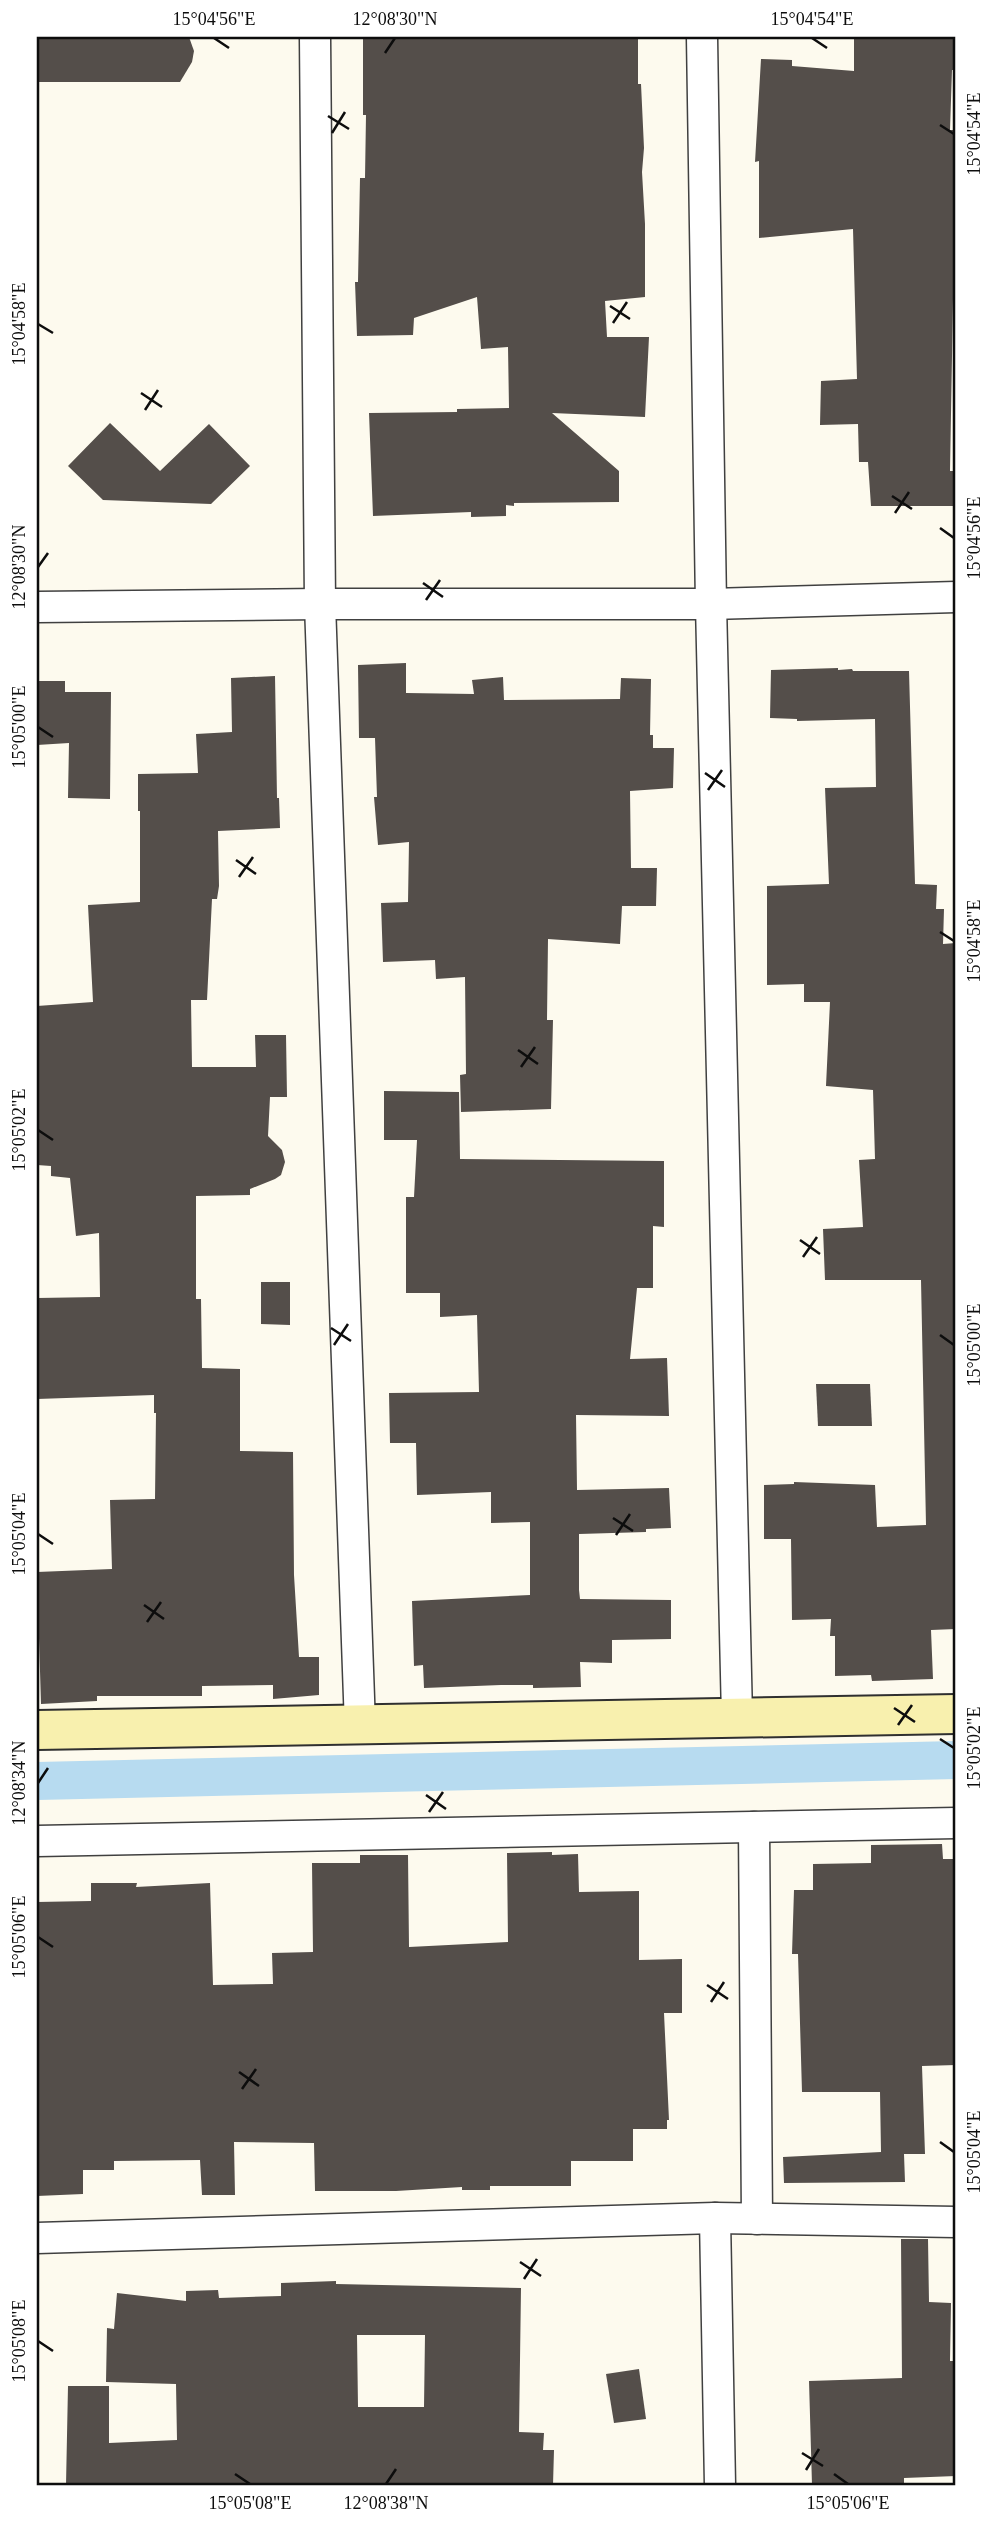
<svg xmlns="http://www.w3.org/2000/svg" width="993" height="2522" font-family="'Times New Roman',serif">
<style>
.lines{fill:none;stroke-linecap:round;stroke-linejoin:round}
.canal{stroke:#b7dbf0;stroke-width:38}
.building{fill:#544e4a;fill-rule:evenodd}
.street-casing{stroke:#404040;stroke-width:33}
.secondary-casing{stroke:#2f2f2f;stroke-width:42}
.street{stroke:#fff;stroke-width:30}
.secondary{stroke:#f8f0ae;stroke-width:38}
.ticks{fill:none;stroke:#0d0d0d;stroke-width:2.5}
.neatline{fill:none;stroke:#0d0d0d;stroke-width:2.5}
.ticks-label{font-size:18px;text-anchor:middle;fill:#0d0d0d}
</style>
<rect width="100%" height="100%" fill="#fdfaee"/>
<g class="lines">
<polyline class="canal" points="37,1781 956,1760"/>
</g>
<g class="building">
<polygon points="37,37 189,37 194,51 192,62 180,82 37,82"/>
<polygon points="363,37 638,37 638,84 641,84 644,148 642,172 645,224 645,297 605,301 607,337 649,337 645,417 552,413 619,471 619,502 514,503 514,506 506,505 506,516 471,517 471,512 373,516 369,413 457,412 457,409 509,408 508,347 481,349 477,297 414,318 413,335 357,336 355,282 358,282 360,178 365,178 366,115 363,115"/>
<polygon points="854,37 956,37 956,70 952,70 950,130 956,130 956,299 953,299 950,471 954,471 953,506 871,506 868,462 859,462 858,424 820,425 821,381 857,379 853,229 759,238 759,161 755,162 761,59 792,60 792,66 854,71"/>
<polygon points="110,423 160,471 209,424 250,466 211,504 103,500 68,466"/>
<polygon points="406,663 406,693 474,694 472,680 503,677 504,700 620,699 621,678 651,679 650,735 653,735 653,748 674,748 673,788 630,791 631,868 657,868 656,906 622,906 620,944 548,939 547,1020 553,1020 551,1109 461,1112 460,1075 466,1074 465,977 436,979 435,960 383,962 381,903 408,902 409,842 378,845 374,797 377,797 375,738 359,738 358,665"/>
<polygon points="838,668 838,670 852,669 853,671 909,671 915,884 937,885 936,909 944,909 943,944 956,943 956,1629 931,1630 933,1679 872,1681 871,1675 835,1676 835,1636 830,1636 831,1619 792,1620 791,1539 764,1539 764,1485 794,1484 794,1482 875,1485 877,1527 926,1525 921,1280 825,1280 823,1229 863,1227 859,1160 875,1159 873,1090 826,1086 830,1002 804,1002 804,984 767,985 767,886 829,884 825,788 876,787 875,719 797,721 797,719 770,718 771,670"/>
<polygon points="275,676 277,798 279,798 280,828 218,831 219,886 217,899 212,899 207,1000 191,1000 192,1067 256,1067 255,1035 286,1035 287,1097 270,1097 268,1136 282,1150 285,1162 281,1175 275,1179 250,1189 250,1195 196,1196 196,1299 201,1299 202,1368 240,1369 240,1451 293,1452 294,1575 299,1657 319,1657 319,1695 273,1699 273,1685 202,1686 202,1696 97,1696 97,1701 41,1704 37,1572 112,1569 110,1500 155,1499 156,1413 154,1413 154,1395 37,1399 37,1298 100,1297 99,1233 76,1236 70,1178 51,1176 51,1166 37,1165 37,1006 93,1002 88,905 140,902 140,811 138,811 138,774 198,773 196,734 232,732 231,678"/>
<polygon points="37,681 65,681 65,692 111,692 110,799 68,798 69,743 37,745"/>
<polygon points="384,1091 459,1092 460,1159 664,1161 664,1227 653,1226 653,1288 637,1288 630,1359 667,1358 669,1416 576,1415 577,1490 669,1488 671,1528 646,1529 646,1532 579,1534 579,1590 580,1599 671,1600 671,1639 612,1640 612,1663 580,1662 581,1687 533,1688 533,1685 501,1685 424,1688 423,1665 414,1666 412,1601 530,1595 530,1522 491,1523 491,1492 417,1495 416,1443 390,1443 389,1393 479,1392 477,1315 440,1317 440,1293 406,1293 406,1197 414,1197 417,1140 384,1140"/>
<polygon points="261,1282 290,1282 290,1325 261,1324"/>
<polygon points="816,1384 870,1384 872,1426 818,1426"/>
<polygon points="942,1844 943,1859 956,1859 956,2065 922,2066 925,2154 904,2154 905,2182 784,2183 783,2157 881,2152 880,2092 802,2092 798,1954 792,1954 794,1890 813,1890 813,1864 871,1863 871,1845"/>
<polygon points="552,1852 552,1855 578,1854 579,1892 639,1891 639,1960 682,1959 682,2013 664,2013 669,2120 667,2120 667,2129 633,2129 633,2161 571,2161 571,2186 490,2186 490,2190 462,2190 462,2187 396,2191 315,2191 314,2143 234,2142 235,2195 202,2195 200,2160 114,2161 114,2170 83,2170 83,2194 37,2196 37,1902 91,1901 91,1883 137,1883 136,1887 210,1883 213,1985 273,1984 272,1953 313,1952 312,1863 360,1863 360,1855 408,1855 409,1947 508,1942 507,1853"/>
<polygon points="901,2239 928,2239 929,2302 951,2303 950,2361 955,2361 956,2476 904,2478 904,2485 812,2485 809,2381 902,2378"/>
<path d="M336,2281V2284L521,2288L519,2432L544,2433L543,2450H554L553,2485H66L68,2386H109V2443L177,2440L176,2384L106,2382L107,2328L114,2329L117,2293L186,2301V2291L218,2290L219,2298L281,2296V2283ZM357,2335H425L424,2407H358Z"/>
<polygon points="639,2369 646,2419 614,2423 606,2374"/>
</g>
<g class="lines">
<defs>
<g id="street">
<polyline points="315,37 320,604 360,1726"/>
<polyline points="702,37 711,604 737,1717"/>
<polyline points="37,607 320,604 711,604 956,597"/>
<polyline points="754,1827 757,2219"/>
<polyline points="37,1841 956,1823"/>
<polyline points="715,2218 720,2485"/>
<polyline points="37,2238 715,2218 956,2222"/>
</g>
<path id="secondary" d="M37,1730C343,1726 650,1718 956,1714"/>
</defs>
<use href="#street" class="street-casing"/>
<use href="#secondary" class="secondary-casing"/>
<use href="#street" class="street"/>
<use href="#secondary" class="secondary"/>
</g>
<path class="ticks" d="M214,38L229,48M812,38L827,48M385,53L395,38M328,116L349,129M940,125L954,134M332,133L345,112M610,306L630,319M613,323L627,302M38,324L53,333M141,393L162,407M145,410L158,390M892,496L912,509M895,513L909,492M940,528L954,538M38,567L48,553M423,583L443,597M426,600L440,580M38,727L53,737M705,773L725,787M708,790L722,770M236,860L256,874M239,877L253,857M940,932L954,941M518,1050L538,1064M521,1067L535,1047M38,1130L53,1140M800,1240L820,1254M803,1257L817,1237M331,1328L351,1341M940,1335L954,1345M334,1345L348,1324M613,1518L633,1531M38,1534L53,1544M616,1535L630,1514M144,1605L164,1619M147,1622L161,1602M894,1708L915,1722M898,1725L912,1705M940,1739L954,1748M38,1783L48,1768M426,1795L446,1809M429,1812L443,1792M38,1937L53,1947M707,1985L728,1999M711,2002L724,1982M239,2072L259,2086M242,2089L256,2069M940,2142L954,2152M520,2262L541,2276M524,2279L537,2259M38,2341L53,2351M802,2453L823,2466M806,2470L819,2449M235,2474L250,2484M834,2474L848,2484M386,2484L396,2469"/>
<rect width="993" height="2522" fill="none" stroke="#ffffff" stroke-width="77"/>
<rect x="38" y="38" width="916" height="2446" class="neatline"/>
<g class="ticks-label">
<text x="214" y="25">15°04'56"E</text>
<text x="395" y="25">12°08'30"N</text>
<text x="812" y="25">15°04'54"E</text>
<text transform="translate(974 134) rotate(-90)" y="6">15°04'54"E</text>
<text transform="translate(19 324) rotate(-90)" y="6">15°04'58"E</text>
<text transform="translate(974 538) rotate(-90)" y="6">15°04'56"E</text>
<text transform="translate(19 567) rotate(-90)" y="6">12°08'30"N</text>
<text transform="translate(19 727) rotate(-90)" y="6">15°05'00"E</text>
<text transform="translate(974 941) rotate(-90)" y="6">15°04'58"E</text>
<text transform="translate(19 1130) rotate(-90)" y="6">15°05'02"E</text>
<text transform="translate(974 1345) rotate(-90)" y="6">15°05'00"E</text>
<text transform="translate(19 1534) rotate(-90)" y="6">15°05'04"E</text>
<text transform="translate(974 1748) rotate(-90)" y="6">15°05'02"E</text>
<text transform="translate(19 1783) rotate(-90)" y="6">12°08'34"N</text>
<text transform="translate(19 1937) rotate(-90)" y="6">15°05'06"E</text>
<text transform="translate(974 2152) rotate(-90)" y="6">15°05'04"E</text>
<text transform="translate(19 2341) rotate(-90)" y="6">15°05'08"E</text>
<text x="250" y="2509">15°05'08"E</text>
<text x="386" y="2509">12°08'38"N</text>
<text x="848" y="2509">15°05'06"E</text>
</g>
</svg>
